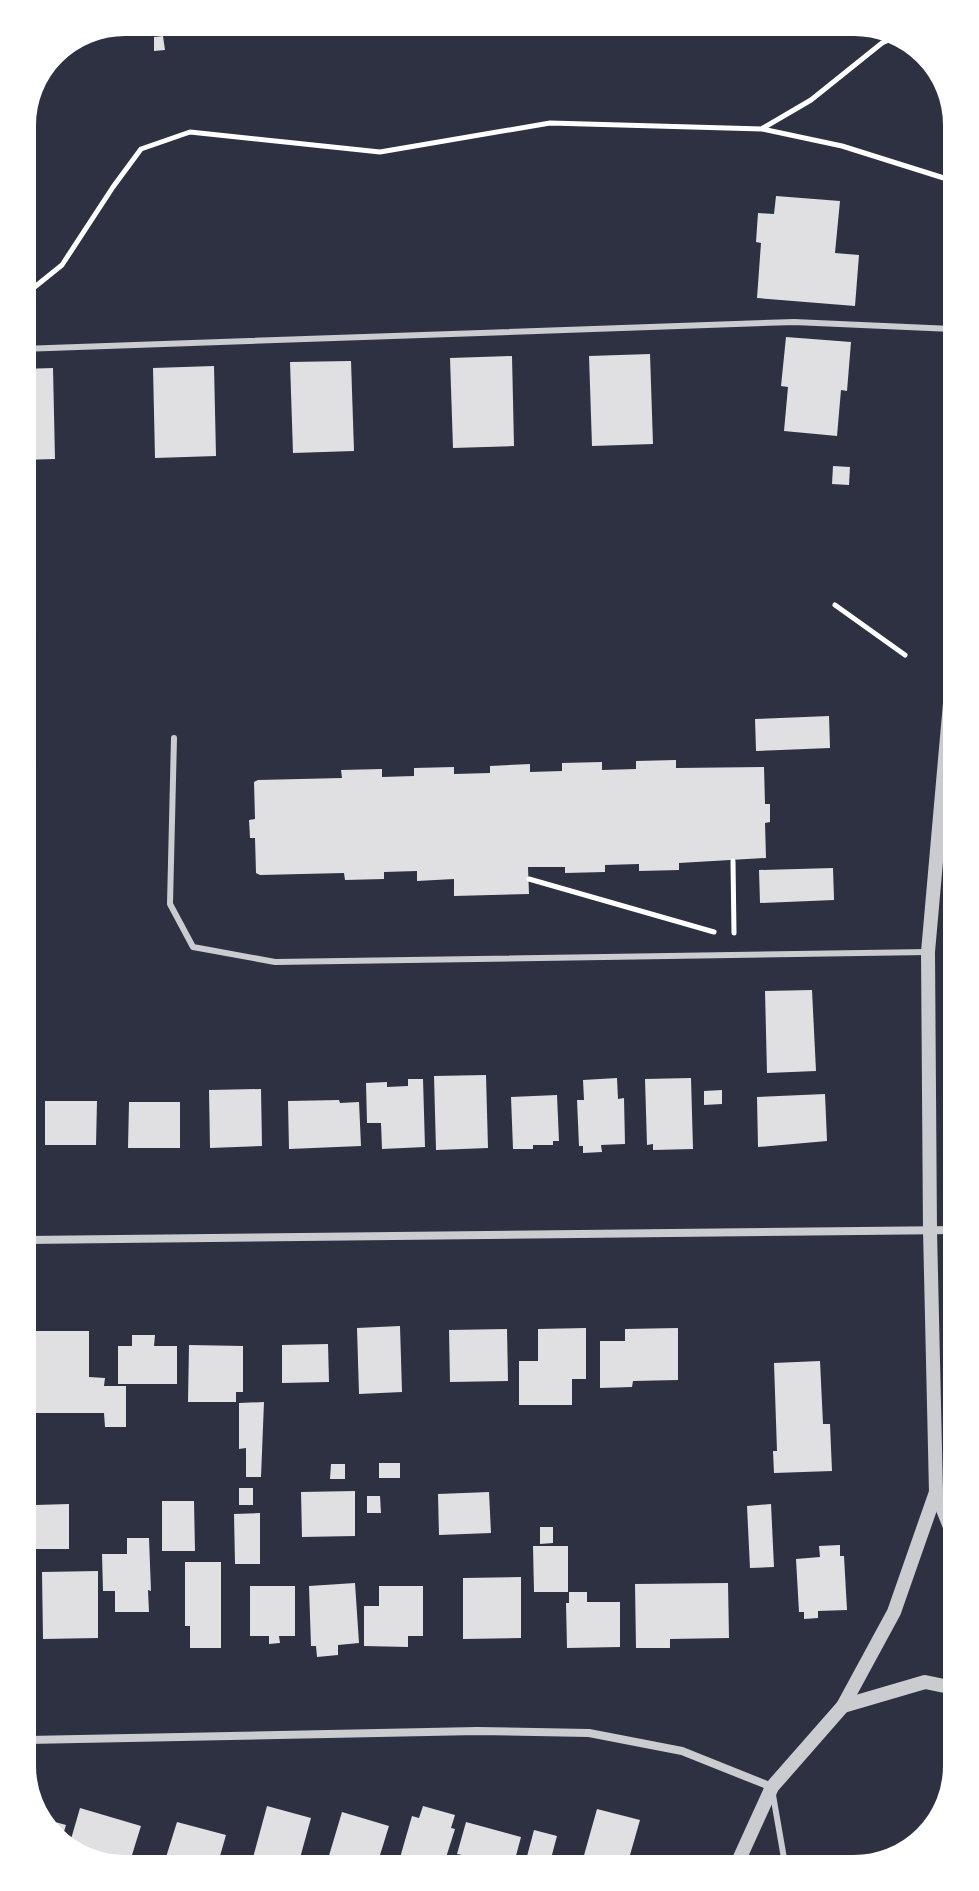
<svg xmlns="http://www.w3.org/2000/svg" width="979" height="1891" font-family="'Golos Text',sans-serif">
<style>
.building{fill:#e0e0e3}
.lines{fill:none;stroke-linecap:round;stroke-linejoin:round}
.path{stroke:#fff;stroke-width:5}
.service{stroke:#caccd0;stroke-width:6}
.minor{stroke:#caccd0;stroke-width:8}
.tertiary{stroke:#caccd0;stroke-width:14}
.rim{fill:none;stroke:#fff;stroke-width:4}
</style>
<rect width="100%" height="100%" fill="#2d3142"/>
<g class="building">
<polygon points="125,20 135,20 135,26 106,29"/>
<polygon points="163,36 165,50 154,51 154,37"/>
<polygon points="776,196 840,201 835,253 859,255 855,306 757,298 761,243 756,242 758,213 774,214"/>
<polygon points="786,337 851,342 847,391 841,390 837,436 784,431 788,387 781,386"/>
<polygon points="650,354 653,444 592,446 589,356"/>
<polygon points="512,356 514,446 453,448 450,358"/>
<polygon points="351,361 354,451 293,453 290,362"/>
<polygon points="214,366 216,456 155,458 153,368"/>
<polygon points="53,368 55,459 22,460 21,369"/>
<polygon points="833,466 850,467 849,485 832,484"/>
<polygon points="829,716 830,748 756,751 755,719"/>
<polygon points="676,760 676,768 764,767 765,804 770,804 770,822 765,823 766,858 679,863 679,870 639,871 639,864 605,865 605,872 565,873 565,867 528,867 529,894 454,896 454,879 417,881 417,871 384,872 384,879 345,880 344,873 260,875 256,873 255,838 250,838 249,820 255,819 254,782 258,780 342,778 341,770 382,769 382,777 414,776 414,768 454,767 454,774 490,773 490,766 530,764 530,772 562,771 562,763 602,762 602,770 636,769 636,761"/>
<polygon points="833,868 834,900 760,903 759,870"/>
<polygon points="812,990 816,1071 767,1073 765,991"/>
<polygon points="25,1036 33,1036 32,1070 25,1070"/>
<polygon points="486,1075 488,1148 436,1150 434,1076"/>
<polygon points="617,1078 618,1099 624,1098 625,1144 601,1145 602,1152 583,1153 583,1146 579,1146 577,1100 584,1100 583,1080"/>
<polygon points="691,1078 693,1149 653,1150 653,1144 647,1145 645,1079"/>
<polygon points="408,1079 423,1079 425,1147 382,1149 381,1123 367,1123 366,1083 387,1082 387,1087 408,1086"/>
<polygon points="261,1089 262,1146 210,1148 209,1090"/>
<polygon points="722,1090 722,1104 704,1105 704,1091"/>
<polygon points="825,1094 827,1141 758,1147 757,1097"/>
<polygon points="557,1095 559,1141 553,1141 553,1145 533,1145 533,1149 513,1149 511,1097"/>
<polygon points="339,1100 340,1103 359,1102 361,1146 289,1149 288,1101"/>
<polygon points="45,1101 97,1101 96,1145 45,1145"/>
<polygon points="129,1102 180,1102 180,1148 128,1148"/>
<polygon points="400,1326 402,1392 359,1394 357,1328"/>
<polygon points="586,1328 586,1379 572,1379 572,1405 519,1405 519,1361 538,1361 538,1329"/>
<polygon points="678,1328 678,1380 633,1381 632,1387 600,1388 600,1341 625,1341 625,1329"/>
<polygon points="507,1329 508,1381 450,1382 449,1330"/>
<polygon points="36,1331 89,1331 89,1377 105,1378 104,1386 126,1386 126,1427 105,1427 104,1413 36,1413"/>
<polygon points="132,1335 155,1335 154,1346 177,1346 177,1384 118,1384 118,1346 132,1346"/>
<polygon points="328,1344 329,1382 282,1383 282,1345"/>
<polygon points="189,1345 243,1346 243,1392 236,1392 236,1402 188,1402"/>
<polygon points="820,1361 823,1424 830,1424 832,1471 774,1473 773,1451 777,1451 774,1363"/>
<polygon points="264,1402 261,1477 246,1477 246,1448 239,1449 239,1403"/>
<rect x="379" y="1463" width="21" height="15"/>
<polygon points="331,1464 345,1464 345,1479 330,1479"/>
<rect x="239" y="1488" width="14" height="17"/>
<polygon points="355,1491 355,1536 302,1537 301,1492"/>
<rect x="27" y="1492" width="5" height="45"/>
<polygon points="489,1492 491,1533 439,1535 438,1494"/>
<polygon points="367,1496 380,1496 381,1513 367,1513"/>
<polygon points="162,1501 194,1501 195,1551 162,1551"/>
<polygon points="69,1504 69,1549 36,1549 35,1505"/>
<polygon points="771,1504 774,1567 750,1568 747,1506"/>
<polygon points="260,1513 260,1564 235,1564 234,1514"/>
<polygon points="540,1527 553,1527 553,1543 540,1544"/>
<polygon points="127,1538 149,1538 151,1591 148,1590 149,1612 115,1612 115,1591 103,1591 102,1554 127,1554"/>
<polygon points="840,1545 840,1556 844,1556 847,1610 818,1611 818,1618 804,1619 804,1612 799,1612 796,1559 820,1557 819,1546"/>
<polygon points="533,1546 568,1546 568,1592 534,1592"/>
<polygon points="185,1562 221,1562 221,1648 190,1648 190,1626 185,1626"/>
<polygon points="98,1571 98,1638 43,1639 42,1572"/>
<polygon points="521,1577 521,1638 463,1639 463,1578"/>
<polygon points="355,1583 359,1643 338,1645 338,1655 317,1657 316,1646 311,1646 309,1586"/>
<polygon points="728,1583 729,1638 670,1639 670,1648 636,1648 635,1584"/>
<polygon points="250,1586 295,1586 295,1636 279,1636 280,1643 269,1644 269,1636 250,1636"/>
<polygon points="379,1586 423,1586 423,1636 408,1636 408,1647 364,1646 364,1606 379,1606"/>
<polygon points="569,1592 587,1592 587,1602 620,1602 620,1647 567,1648 566,1603 569,1603"/>
<polygon points="267,1806 311,1818 297,1869 269,1869 251,1865"/>
<polygon points="423,1806 455,1815 451,1828 455,1829 443,1867 397,1868 412,1816 419,1818"/>
<polygon points="80,1808 141,1826 127,1871 119,1871 67,1853"/>
<polygon points="597,1809 640,1820 630,1855 642,1858 640,1865 581,1866"/>
<polygon points="342,1812 389,1826 376,1868 325,1869"/>
<polygon points="37,1817 66,1825 60,1845 39,1820"/>
<polygon points="177,1822 226,1835 216,1870 162,1870"/>
<polygon points="466,1822 521,1837 513,1867 459,1867 462,1855 457,1854"/>
<polygon points="534,1830 557,1836 549,1866 526,1860"/>
</g>
<g class="lines">
<g class="path">
<polyline points="763,128 811,100 882,43 902,34"/>
<polyline points="21,298 62,265 113,187 141,149 190,132 380,152 550,123 762,129 842,146 947,179"/>
<polyline points="835,605 905,655"/>
<polyline points="733,861 734,933"/>
<polyline points="529,879 714,932"/>
</g>
<g class="service">
<polyline points="21,349 794,322 952,329"/>
<polyline points="174,738 170,904 193,947 275,962 928,952"/>
<polyline points="773,1795 785,1864"/>
</g>
<g class="minor">
<polyline points="26,1240 956,1230"/>
<polyline points="28,1740 477,1731 589,1733 682,1751 772,1787"/>
</g>
<g class="tertiary">
<polyline points="954,658 928,952 930,1230 936,1492 958,1547"/>
<polyline points="843,1706 925,1682 959,1689"/>
<polyline points="737,1864 772,1787 843,1706 894,1612 936,1492"/>
</g>
</g>
<path d="M0 0H979V1891H0ZM125 34H854A91 91 0 0 1 945 125V1766A91 91 0 0 1 854 1857H125A91 91 0 0 1 34 1766V125A91 91 0 0 1 125 34Z" fill="#fff" fill-rule="evenodd"/>
<path class="rim" d="M125 34H854A91 91 0 0 1 945 125V1766A91 91 0 0 1 854 1857H125A91 91 0 0 1 34 1766V125A91 91 0 0 1 125 34Z"/>
</svg>
